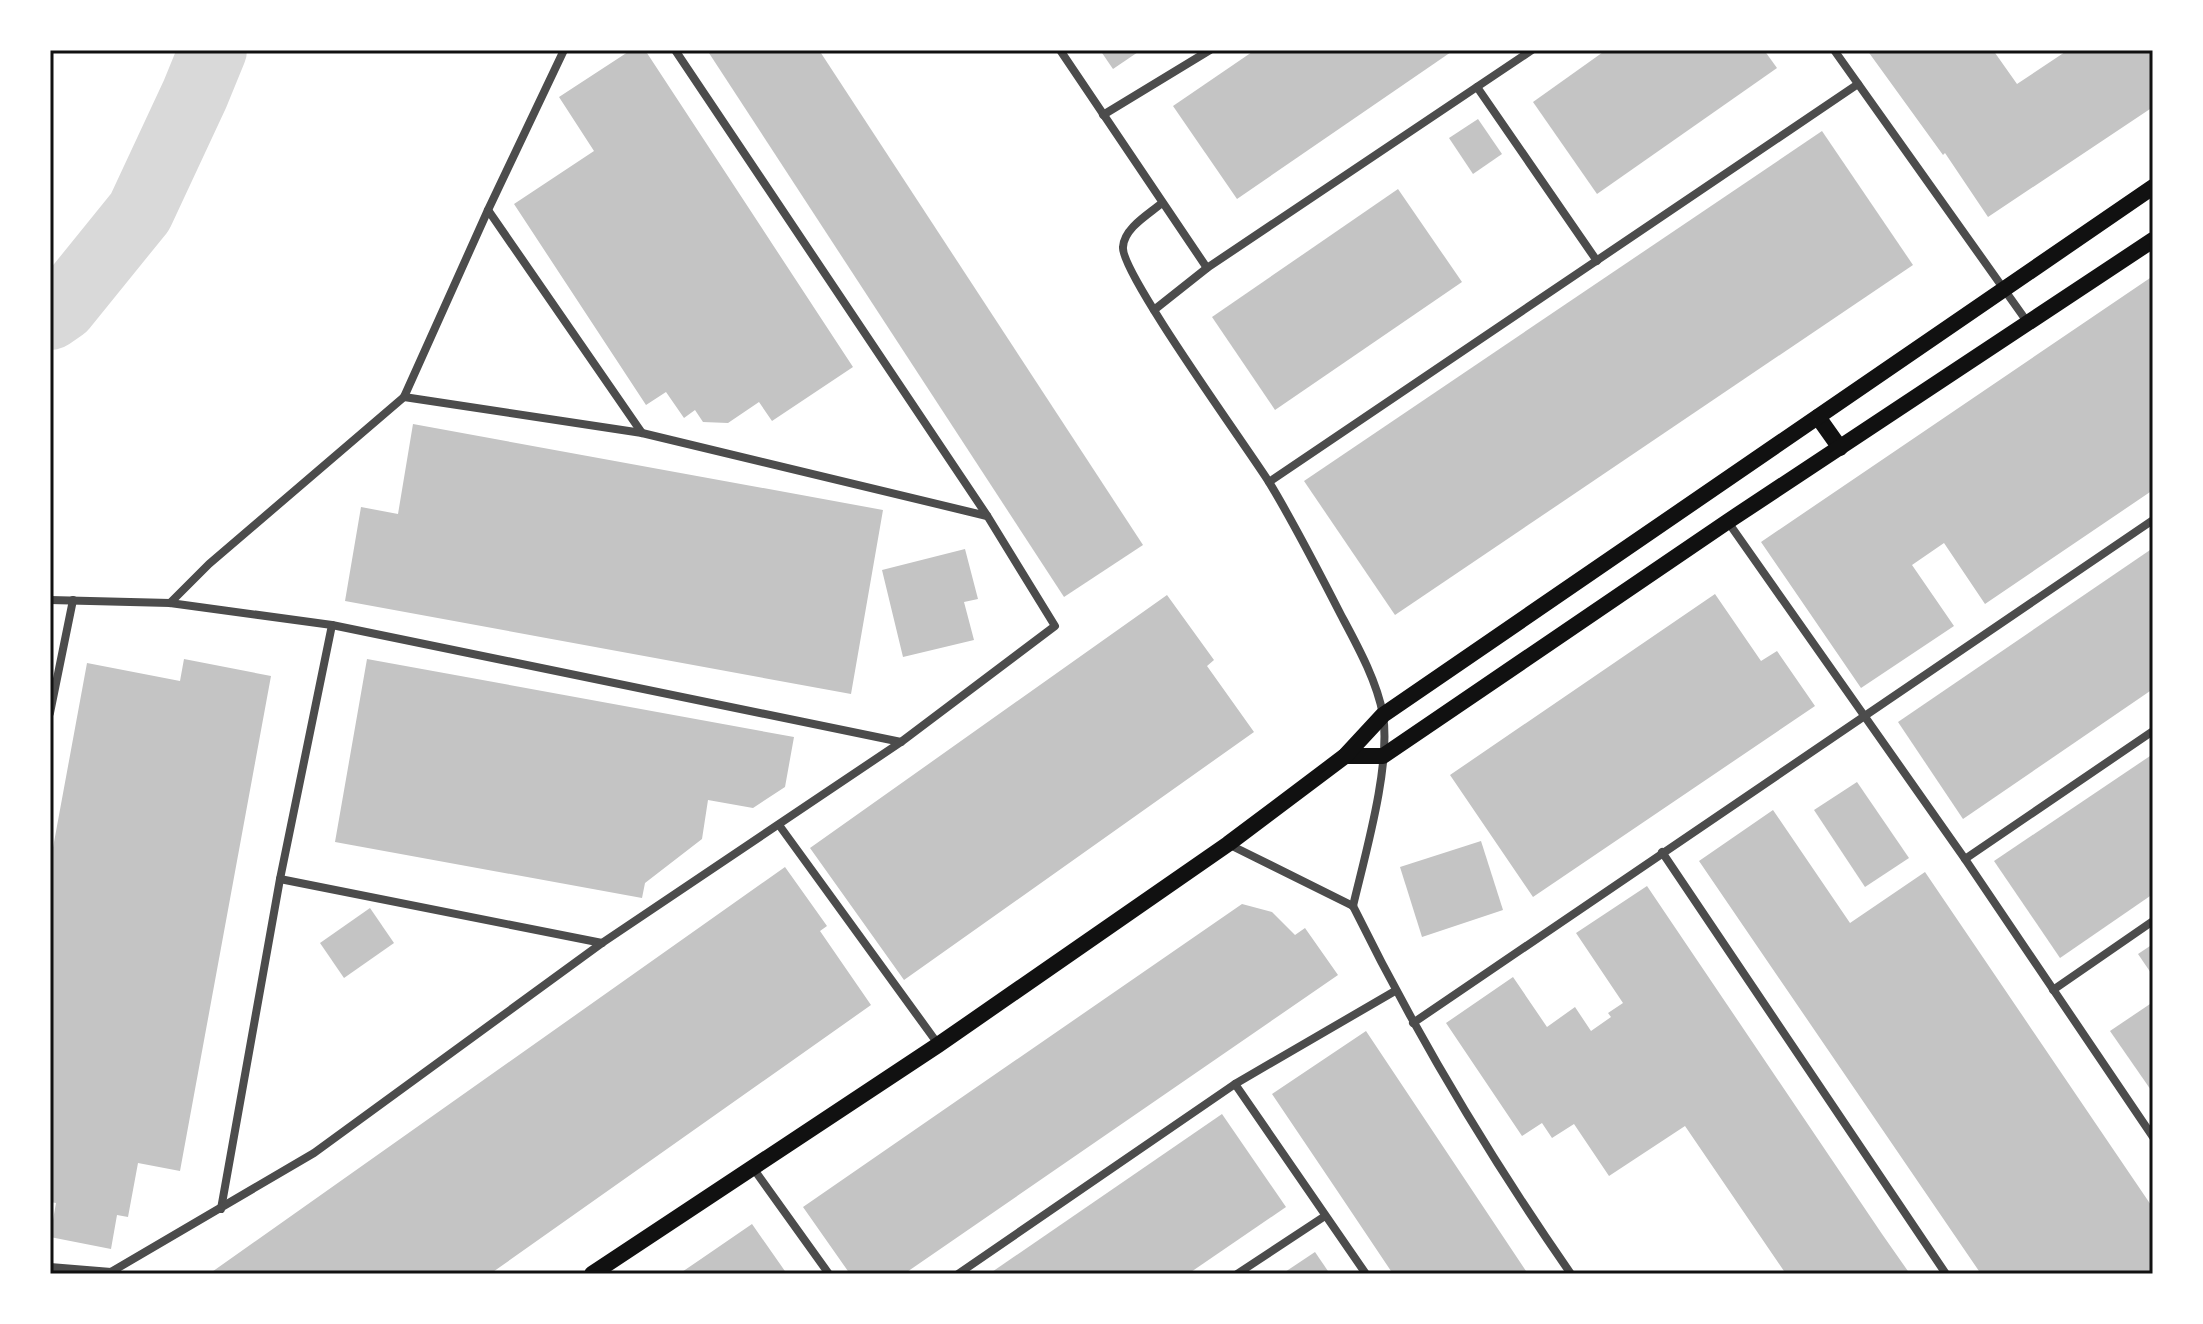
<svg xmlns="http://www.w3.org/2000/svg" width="2203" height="1324" font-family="Manrope,sans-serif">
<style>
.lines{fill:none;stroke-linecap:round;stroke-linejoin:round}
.river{stroke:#d9d9d9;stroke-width:68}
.building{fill:#c4c4c4}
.minor{stroke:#4c4c4c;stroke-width:8}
.secondary{stroke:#111;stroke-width:16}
.neatline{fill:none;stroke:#111;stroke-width:3}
</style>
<rect width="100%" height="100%" fill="#fff"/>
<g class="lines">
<polyline class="river" points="50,316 63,307 140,212 195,94 213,50"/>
</g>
<g class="building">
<polygon points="631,50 645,50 853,367 772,421 759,402 728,423 703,422 695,410 684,418 666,392 646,405 514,204 594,151 559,97"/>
<polygon points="707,50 819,50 1143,545 1064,597"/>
<polygon points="1100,50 1141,50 1113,69"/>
<polygon points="1255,50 1454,50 1237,199 1173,106"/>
<polygon points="1606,50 1764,50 1777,68 1597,194 1533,102"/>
<polygon points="1867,50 1993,50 2017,84 2068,50 2153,50 2153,107 1988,217 1945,153 1943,155"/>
<polygon points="1478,119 1502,154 1473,174 1449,138"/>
<polygon points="1822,131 1913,265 1395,615 1304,481"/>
<polygon points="1398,189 1462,282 1275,410 1212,317"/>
<polygon points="2153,276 2153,490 1985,604 1944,543 1912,565 1954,626 1861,688 1761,542"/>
<polygon points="413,424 883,510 851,694 345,601 361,507 398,514"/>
<polygon points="2153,548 2153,689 1963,819 1898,722"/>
<polygon points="965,549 978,599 964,602 974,640 903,657 882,570"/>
<polygon points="1715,594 1761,661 1777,651 1815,706 1533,897 1450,775"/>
<polygon points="1167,595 1214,660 1207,666 1254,732 904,980 810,848"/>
<polygon points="184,659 271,676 180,1171 138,1163 128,1217 117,1215 111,1249 50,1237 56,1203 50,1202 50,864 87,663 180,681"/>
<polygon points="367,659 794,737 785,787 753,808 708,800 702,839 645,883 642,898 335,842"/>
<polygon points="2153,754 2153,894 2060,958 1994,861"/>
<polygon points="1857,782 1909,858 1865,887 1814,810"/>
<polygon points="1773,810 1850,923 1925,872 2153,1208 2153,1274 1981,1274 1699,861"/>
<polygon points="1481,841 1503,910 1422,937 1400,867"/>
<polygon points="785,867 827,926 820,931 871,1005 796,1058 490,1274 209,1274"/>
<polygon points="1647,886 1882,1234 1910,1274 1786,1274 1685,1126 1609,1176 1574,1124 1552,1138 1542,1123 1522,1136 1446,1023 1513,977 1547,1027 1575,1007 1591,1031 1611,1017 1608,1013 1623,1003 1576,933"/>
<polygon points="1242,904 1272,912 1295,935 1305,928 1338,975 904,1274 850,1274 803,1207"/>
<polygon points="370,908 394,943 344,978 320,943"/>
<polygon points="2153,944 2153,976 2138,954"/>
<polygon points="2153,1002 2153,1093 2110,1031"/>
<polygon points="1366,1031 1528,1274 1393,1274 1334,1186 1272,1094"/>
<polygon points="1222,1114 1286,1207 1188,1274 989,1274"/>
<polygon points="752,1224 787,1274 679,1274 701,1259"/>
<polygon points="1315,1252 1330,1274 1282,1274"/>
</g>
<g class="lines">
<g class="minor">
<polyline points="1060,50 1207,268"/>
<polyline points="1834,50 2028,323"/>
<polyline points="1477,87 1597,261"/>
<polyline points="1103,115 1210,50"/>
<path d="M1162,203C1149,214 1124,228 1123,247C1120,272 1247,447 1269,482C1295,525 1318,570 1341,615C1357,645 1377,681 1383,715C1391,766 1365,855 1353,906"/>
<polyline points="488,210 642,433"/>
<polyline points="1154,310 1207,268 1532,50"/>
<polyline points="404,397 642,433 987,516"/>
<polyline points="1269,482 1858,84"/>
<polyline points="1728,522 1965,859 2153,1137"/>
<polyline points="50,600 170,603 332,625 901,742"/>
<polyline points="170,603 209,564 404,397 488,210 564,50"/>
<polyline points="50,713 73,600"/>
<polyline points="779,825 938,1044"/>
<polyline points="1228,844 1353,906"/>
<polyline points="1662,852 1946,1274"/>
<polyline points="1965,859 2153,731"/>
<polyline points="280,879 602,943"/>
<path d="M1353,906C1416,1034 1489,1156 1571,1274"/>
<polyline points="2053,990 2153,921"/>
<polyline points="1413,1023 2153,520"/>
<polyline points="1235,1084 1366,1274"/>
<polyline points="753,1168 829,1274"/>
<polyline points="221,1209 280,879 332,625"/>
<polyline points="50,1267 111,1272 314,1153 602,943 901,742 1055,626 988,517 675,50"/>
<polyline points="958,1274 1235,1084 1395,991"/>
<polyline points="1237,1274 1325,1216"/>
</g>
<g class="secondary">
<polyline points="1818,417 1840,448"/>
<polyline points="1345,756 1383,756 1727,522 2153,240"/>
<polyline points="592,1274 938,1045 1228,844 1345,756 1383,715 2153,187"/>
</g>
</g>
<rect width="2203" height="1324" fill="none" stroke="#ffffff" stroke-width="104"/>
<rect x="52" y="52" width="2099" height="1220" class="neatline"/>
</svg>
